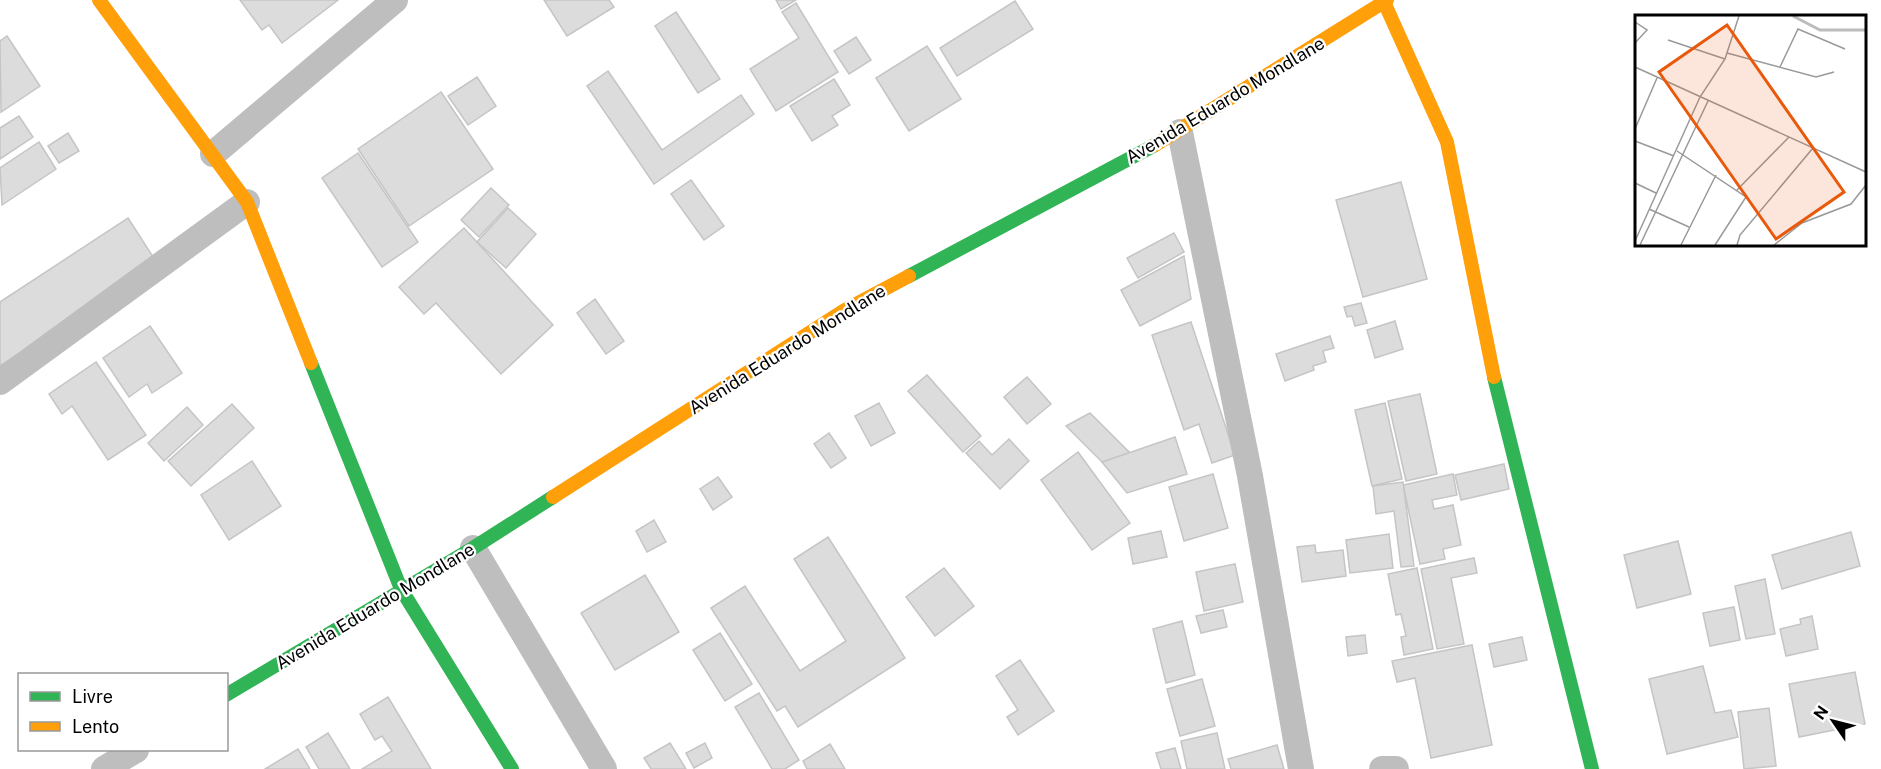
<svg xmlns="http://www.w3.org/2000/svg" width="1881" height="769" font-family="'Public Sans',sans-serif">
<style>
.building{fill:#dcdcdc;stroke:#c5c5c5;stroke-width:1.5}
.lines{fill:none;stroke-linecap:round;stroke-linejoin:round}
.street{stroke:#bebebe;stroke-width:26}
.fast{stroke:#30b455;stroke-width:14}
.slow{stroke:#ff9f0a;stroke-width:14}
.labels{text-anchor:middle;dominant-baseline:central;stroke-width:4.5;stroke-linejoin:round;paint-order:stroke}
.street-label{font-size:18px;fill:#000;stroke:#fff}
.inset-river{fill:none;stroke:#bcbcbc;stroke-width:3}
.inset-road{fill:none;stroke:#999;stroke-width:1.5}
.view{fill:#e8590c;fill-opacity:0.15;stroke:#e8590c;stroke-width:3}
.inset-edge{fill:none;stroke:#000;stroke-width:3}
</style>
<rect width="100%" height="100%" fill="#fff"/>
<g class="building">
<polygon points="240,0 338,0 282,43 269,25 262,30"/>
<polygon points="544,0 609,0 614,7 567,36"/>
<polygon points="776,0 796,0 781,9"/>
<polygon points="1015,1 1033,29 957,76 940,48"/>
<polygon points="796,3 838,72 776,111 750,69 799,38 782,12"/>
<polygon points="676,12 720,79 698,93 655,26"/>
<polygon points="7,36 40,86 1,112 0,41"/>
<polygon points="856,37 871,60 849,74 834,51"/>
<polygon points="927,46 961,99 909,131 876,78"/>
<polygon points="608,71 662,150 741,95 754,114 654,184 587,86"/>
<polygon points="477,77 496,106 468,125 448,96"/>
<polygon points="834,79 850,105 832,116 838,125 812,141 790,106"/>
<polygon points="441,92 493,169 409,226 358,149"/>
<polygon points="19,116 33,137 0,159 0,128"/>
<polygon points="68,133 79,151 59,163 48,146"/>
<polygon points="39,142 56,169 2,205 0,168"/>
<polygon points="358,153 418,242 382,267 322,178"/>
<polygon points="691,180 724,226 704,240 671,194"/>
<polygon points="1401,182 1427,279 1363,297 1336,200"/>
<polygon points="491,188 509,205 479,237 461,220"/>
<polygon points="508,208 536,234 506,268 477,242"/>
<polygon points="128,218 157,263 0,366 0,302"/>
<polygon points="464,228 553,325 501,374 436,303 424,314 399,287"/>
<polygon points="1174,233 1184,252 1138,278 1127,258"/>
<polygon points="1184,256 1191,299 1140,326 1121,290"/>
<polygon points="595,299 624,341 606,354 577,313"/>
<polygon points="1361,303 1367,323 1355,326 1352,316 1347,317 1344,307"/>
<polygon points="1395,321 1403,349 1375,358 1367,330"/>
<polygon points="1191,322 1235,455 1212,463 1199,424 1184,430 1152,335"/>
<polygon points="150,326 182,373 152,393 147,384 129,397 103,358"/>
<polygon points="1330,336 1334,348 1323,351 1326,362 1313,366 1314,370 1285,381 1276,354"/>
<polygon points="96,362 146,435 108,460 72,406 62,414 49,394"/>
<polygon points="927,375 981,436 963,452 908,391"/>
<polygon points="1027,377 1051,404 1027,424 1004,397"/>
<polygon points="1420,394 1437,474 1406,481 1388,401"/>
<polygon points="879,403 895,433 871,446 855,416"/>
<polygon points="1385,403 1402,479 1372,486 1355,410"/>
<polygon points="232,404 254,428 191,486 168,461"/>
<polygon points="187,407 203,425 164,461 148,443"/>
<polygon points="1090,413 1130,453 1102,462 1066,426"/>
<polygon points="829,433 846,458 831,468 814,444"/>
<polygon points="1175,437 1187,474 1127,493 1102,462"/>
<polygon points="1009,439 1029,461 1000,489 966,453 979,441 992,455"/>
<polygon points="1078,452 1130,523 1092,550 1041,480"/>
<polygon points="252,461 281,506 229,540 201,495"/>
<polygon points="1504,464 1509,489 1461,500 1455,475"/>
<polygon points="1213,474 1228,528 1184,541 1169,487"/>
<polygon points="1453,474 1457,495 1432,500 1434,509 1453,505 1461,545 1443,549 1445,559 1420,564 1403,485"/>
<polygon points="718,477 732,497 713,510 700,489"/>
<polygon points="1403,482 1414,566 1401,567 1394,511 1376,514 1373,486"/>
<polygon points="654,520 666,542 647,552 636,531"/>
<polygon points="1161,531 1167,557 1133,564 1128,538"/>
<polygon points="1851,532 1860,566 1782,589 1772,555"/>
<polygon points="1389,534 1393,568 1350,573 1346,540"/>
<polygon points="828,537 905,658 798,727 785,706 777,711 711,608 745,586 800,671 846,641 794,559"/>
<polygon points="1678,541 1691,594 1637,608 1624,555"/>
<polygon points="1315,545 1316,553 1343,550 1346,576 1302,582 1297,547"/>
<polygon points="1474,558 1477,573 1451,578 1464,644 1437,649 1421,569"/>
<polygon points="1235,564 1243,602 1204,611 1196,572"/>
<polygon points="944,568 974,606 935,636 906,597"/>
<polygon points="1417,568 1433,649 1404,655 1401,637 1406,636 1401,614 1396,615 1388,574"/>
<polygon points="645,575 679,632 615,670 581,613"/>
<polygon points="1765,579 1775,634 1746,639 1735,586"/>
<polygon points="1734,607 1740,640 1710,646 1703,613"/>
<polygon points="1223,610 1227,627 1201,633 1196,616"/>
<polygon points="1812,616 1818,649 1786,656 1780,629 1801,624 1800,619"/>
<polygon points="1182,621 1195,675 1166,683 1153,629"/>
<polygon points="720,633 752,684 725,701 693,650"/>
<polygon points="1365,635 1367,653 1348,656 1346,637"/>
<polygon points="1522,637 1527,660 1494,667 1489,644"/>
<polygon points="1472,645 1492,745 1431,758 1415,678 1397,682 1392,661"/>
<polygon points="1020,660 1054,711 1018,735 1007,717 1018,710 996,676"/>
<polygon points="1703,666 1715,713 1731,710 1738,737 1667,754 1649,679"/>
<polygon points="1855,672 1865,724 1799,737 1789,684"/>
<polygon points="1202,679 1215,726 1180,736 1167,689"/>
<polygon points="759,693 799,760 785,769 772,769 735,707"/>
<polygon points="388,697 431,769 362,769 392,751 382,736 375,740 360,714"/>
<polygon points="1769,708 1776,766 1744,769 1738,712"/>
<polygon points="328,733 350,769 319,769 306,747"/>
<polygon points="1217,733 1225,769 1187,769 1181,741"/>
<polygon points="670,743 686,769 651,769 644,758"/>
<polygon points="705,743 712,758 694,768 686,753"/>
<polygon points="830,744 845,769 807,769 803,761"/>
<polygon points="1277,745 1284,769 1231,769 1228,759"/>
<polygon points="1175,748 1181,769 1161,769 1156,753"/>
<polygon points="298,749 310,769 265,769"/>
</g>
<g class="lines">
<g class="street">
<polyline points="1180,132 1250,476 1301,769"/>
<polyline points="213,154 395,0"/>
<polyline points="0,382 247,202"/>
<polyline points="473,548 604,769"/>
<polyline points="104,769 136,750"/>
<polyline points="1382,769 1396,769"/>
</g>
<g class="fast">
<polyline points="909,276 1155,145"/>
<polyline points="311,363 401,589 512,769"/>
<polyline points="1494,377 1592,769"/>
<polyline points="226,695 473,548 553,497"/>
</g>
<g class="slow">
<polyline points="99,0 247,202 311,363"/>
<polyline points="1384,2 1447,142 1494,377"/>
<polyline points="1155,145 1387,0"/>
<polyline points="553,497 845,310 909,276"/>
</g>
</g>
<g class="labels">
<g class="street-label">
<text transform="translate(1225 100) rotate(-31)">Avenida Eduardo Mondlane</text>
<text transform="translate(787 349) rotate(-32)">Avenida Eduardo Mondlane</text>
<text transform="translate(375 606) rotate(-31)">Avenida Eduardo Mondlane</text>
</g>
</g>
<g transform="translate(1635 15)">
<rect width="231" height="231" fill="#fff"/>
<path class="inset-river" d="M158,1L185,15H231"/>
<path class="inset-road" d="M0,7L12,15L0,28M33,25L90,44M92,38L181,62L199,57M0,52L231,157M145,52L163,14L210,34M0,114L22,63M0,126L39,141M42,136L111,182L80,230M0,168L21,178M102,175L154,122M14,194L54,212M0,226L65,82L90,44L104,1M5,230L73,86M46,230L81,160M102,230L105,220L178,133M139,230L167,208L216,189L231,170"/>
<path class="view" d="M92,10L209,177L141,224L24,57Z"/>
<rect width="231" height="231" class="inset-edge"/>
</g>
<rect x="18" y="673" width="210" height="78" fill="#ffffff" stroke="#999999" stroke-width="1.5"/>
<rect x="30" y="692" width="30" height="9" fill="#30b455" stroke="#999999" stroke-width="1.5"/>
<text x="72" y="703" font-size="18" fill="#000000">Livre</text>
<rect x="30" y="722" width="30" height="9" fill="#ff9f0a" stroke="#999999" stroke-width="1.5"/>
<text x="72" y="733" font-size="18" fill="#000000">Lento</text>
<g transform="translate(1833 721) rotate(305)" stroke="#ffffff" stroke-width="4.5" paint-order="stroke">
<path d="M0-4.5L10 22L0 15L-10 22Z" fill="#000000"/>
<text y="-9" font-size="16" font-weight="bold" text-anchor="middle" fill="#000000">N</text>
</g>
</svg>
